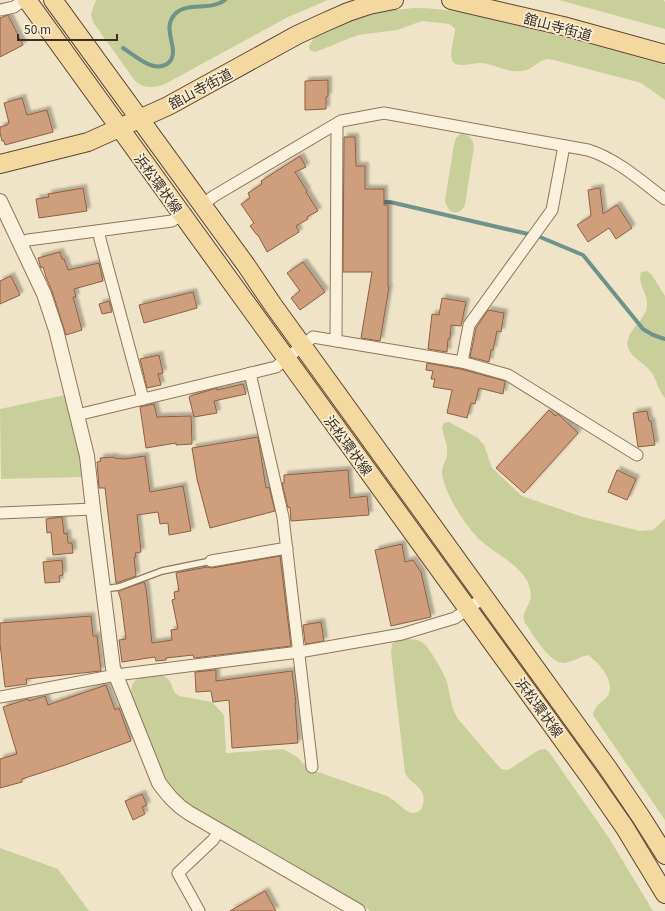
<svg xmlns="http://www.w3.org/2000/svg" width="665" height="911" font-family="Georgia,'Noto Sans JP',serif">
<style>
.green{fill:#c9cf9b}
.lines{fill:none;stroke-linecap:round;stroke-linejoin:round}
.stream{stroke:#6f938a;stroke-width:4}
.building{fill:#cf9f7d;stroke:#8d5f41;filter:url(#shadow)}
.service-casing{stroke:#8d765c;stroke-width:8}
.minor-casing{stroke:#8d765c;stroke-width:13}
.tertiary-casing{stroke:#8d765c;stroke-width:16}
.primary-casing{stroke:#5b4430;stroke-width:20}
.service{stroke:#faf1dc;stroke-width:5.5}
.minor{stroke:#faf1dc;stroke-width:11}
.tertiary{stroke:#faf1dc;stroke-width:14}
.primary{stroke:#f3d9a0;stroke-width:18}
.labels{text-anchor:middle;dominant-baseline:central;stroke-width:3.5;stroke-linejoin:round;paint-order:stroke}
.street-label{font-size:14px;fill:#3d2e20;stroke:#f7eed8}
</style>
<defs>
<filter id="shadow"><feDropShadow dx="3.5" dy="-3.5" stdDeviation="1" flood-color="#0004"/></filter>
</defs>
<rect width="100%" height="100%" fill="#f0e4c8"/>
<g class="green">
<path d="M96,0H328L288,17L165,84C155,88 144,89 135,81L93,22L91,14Z"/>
<polygon points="559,0 663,0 665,2 665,29"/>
<path d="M414,8C453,8 483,17 520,26C568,38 617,51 665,65V100L641,83L550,59C537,59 534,70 522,71C505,73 496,64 481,63C473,63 455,69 452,60C449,53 455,37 455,29L452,26L449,24L422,21L397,30L358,35L318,51L315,52L310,50L309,46L314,38L351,21L372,14L393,10Z"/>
<path d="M460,134C469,134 473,138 474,147L465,205C458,218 447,213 445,200L454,145L456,138Z"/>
<path d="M647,271L652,275L665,296V398C658,390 657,381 652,373C643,359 617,354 632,331C637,323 647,315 647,305C648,293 637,284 641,272Z"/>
<polygon points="65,395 80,457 82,477 1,479 0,409"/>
<path d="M449,422L478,438L484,445L492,468L522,496L583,517L640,531L653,530L665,519V820L593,715C596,702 603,704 608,695C616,681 598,662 588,655C579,657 572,662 564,663C549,663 533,634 525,623C521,613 527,610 530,600C533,592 528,581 523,575C514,562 492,551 480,540C464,524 446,496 442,474C441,466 447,461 447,453C448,443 443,436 442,427L444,423Z"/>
<path d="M403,639C409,639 417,639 422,642C429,647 445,674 447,682C450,694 451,708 458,719L501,769L508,770L539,750L545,749L549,752L609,838L653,911H370L360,903L192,808C181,799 173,791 165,779L131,696C131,690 131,685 135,681C141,674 160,672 167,678C174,684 171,692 179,696L212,702L224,715L226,753L283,749L297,757L306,766L318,772L387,796C390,798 394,800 397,803C403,808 413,819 421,809C424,805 424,798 423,794C420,785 409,782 405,773L391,652L392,644L397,640Z"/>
<polygon points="0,848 58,869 89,911 0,911"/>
</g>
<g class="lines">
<g class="stream">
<path d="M123,48C134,55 153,73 167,64C172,61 173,56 173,51C172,37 164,25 176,13C188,2 211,11 225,0"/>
<polyline points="380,202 390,202 528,234"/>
<polyline points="540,237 583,255 643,329 653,335 665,339"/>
</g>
</g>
<g class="building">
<polygon points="8,15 23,45 0,57 0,18"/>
<polygon points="328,80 328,96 326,97 326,109 305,110 305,81"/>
<polygon points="22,98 27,115 47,110 53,132 5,145 4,141 2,141 0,133 0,127 7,125 7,124 9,123 4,103"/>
<polygon points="344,137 355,137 356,166 365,166 365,189 384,189 384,205 388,205 388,287 389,287 380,341 361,338 372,272 343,272"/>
<polygon points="300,156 306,167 295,172 307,191 306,192 318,211 307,217 308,219 296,226 299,232 267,252 258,235 257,235 250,226 254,223 241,204 250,198 248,193 262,184 261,181"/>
<polygon points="83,188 87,211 39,218 36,199 49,197 48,194"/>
<polygon points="600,188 603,214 617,205 632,228 616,239 609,228 588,242 577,225 591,216 588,190"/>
<polygon points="60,252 62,259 64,259 68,270 99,263 103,281 74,289 76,297 73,297 82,330 66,335 52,291 46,277 43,267 41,268 38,258"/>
<polygon points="303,262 325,292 300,310 291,298 300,291 287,273"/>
<polygon points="11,276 20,295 0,304 0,281"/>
<polygon points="193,292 197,308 144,323 139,305"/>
<polygon points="442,298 466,302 461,326 451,325 450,339 448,339 447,352 428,349 432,314 439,315"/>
<polygon points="109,301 112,312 102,314 99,304"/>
<polygon points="488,310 504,313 501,332 497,331 493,350 491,350 489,362 470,357 476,328"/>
<polygon points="159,355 163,373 158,374 161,385 147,388 140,359"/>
<polygon points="427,363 460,369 505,381 503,394 479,388 475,404 471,403 467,418 447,413 452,390 433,387 435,379 431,379 433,371 426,370"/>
<polygon points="243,384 246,394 214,401 217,413 194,417 189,397 190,396 217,388 217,390"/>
<polygon points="154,404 157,417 191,416 192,444 176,445 176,443 146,448 140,407"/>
<polygon points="549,410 555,416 558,414 578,433 524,493 496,468"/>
<polygon points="647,411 649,421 651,421 655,445 638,447 633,413"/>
<polygon points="258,437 266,488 269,487 275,511 210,528 197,479 192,448"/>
<polygon points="145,456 150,492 183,486 191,531 169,535 168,523 160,524 158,512 137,515 141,552 135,553 136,557 134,557 136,576 116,583 105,488 99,488 97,462 101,461 100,458 114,457 114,458 124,459"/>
<polygon points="348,470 350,498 367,496 369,515 291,521 290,507 288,508 282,483 284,483 284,475"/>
<polygon points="617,470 636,479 627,500 608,492"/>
<polygon points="62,517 64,534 67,533 68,543 72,543 73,553 53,555 51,532 47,533 46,519"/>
<polygon points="402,544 405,562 413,560 421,572 431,617 391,626 375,550"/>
<polygon points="280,556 291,646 194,658 193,655 166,658 166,660 156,661 155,657 122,662 119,640 126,639 121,600 118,591 144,582 146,588 152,643 172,640 171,630 178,629 172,600 175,599 174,592 179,591 176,573 207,567 212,568"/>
<polygon points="62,560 63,575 59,576 60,582 45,583 43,562"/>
<polygon points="91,616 93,636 97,636 101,671 26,679 27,684 5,687 0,644 0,623"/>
<polygon points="321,622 324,641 306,644 305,642 303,625"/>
<polygon points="216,670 216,681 292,671 296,703 295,703 298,743 232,748 229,700 213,702 211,691 196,692 195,672"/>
<polygon points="106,685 115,710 119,708 131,741 65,765 22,779 22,782 0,788 0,759 17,754 3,707 28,699 29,701 45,696 48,705"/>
<polygon points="142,794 147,805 142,807 145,814 133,820 125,801"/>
<polygon points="265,891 276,911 230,911"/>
</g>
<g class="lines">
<defs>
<polyline id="service" points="103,589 119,587 162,571 211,561"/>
<g id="minor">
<polyline points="0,10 14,7 24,0"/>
<path d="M202,205L214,196L341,121L384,113L588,150C617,159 641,181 665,199"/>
<polyline points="99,231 100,239 143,399"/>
<polyline points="20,244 28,240 172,221 182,214"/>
<polyline points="336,341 337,124"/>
<polyline points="462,362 469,325 552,210 564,146"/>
<polyline points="250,373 283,517 312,767"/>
<polyline points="77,415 276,367 313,337 462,362 508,375 637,455"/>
<polyline points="0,513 93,509"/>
<polyline points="211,561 287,548"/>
<polyline points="0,697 116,675 299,652 402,634 455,618 483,598"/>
<polyline points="199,911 178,873 213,840 219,831"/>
</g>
<path id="tertiary" d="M0,201L44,294L56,330L87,456L93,509L113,668L159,783C168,795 176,805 189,813L358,911"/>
<g id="primary">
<polyline points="27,0 591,779 625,828 665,894"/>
<polyline points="53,0 246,265 273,305 607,767 641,817 665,855"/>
<polyline points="451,0 563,26 665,54"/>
<polyline points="0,164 88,142 168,106 297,35 323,23 348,12 369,5 394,0"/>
</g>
</defs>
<use href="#service" class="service-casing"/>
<use href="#minor" class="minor-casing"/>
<use href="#tertiary" class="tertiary-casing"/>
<use href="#primary" class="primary-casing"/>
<use href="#service" class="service"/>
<use href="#minor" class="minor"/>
<use href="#tertiary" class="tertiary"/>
<use href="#primary" class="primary"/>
</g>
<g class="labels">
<g class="street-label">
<text transform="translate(558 26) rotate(15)">舘山寺街道</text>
<text transform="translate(200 88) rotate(-28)">舘山寺街道</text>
<text transform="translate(159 183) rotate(54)">浜松環状線</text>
<text transform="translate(349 445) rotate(54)">浜松環状線</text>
<text transform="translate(540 707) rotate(54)">浜松環状線</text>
</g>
</g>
<path d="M18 34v6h99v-6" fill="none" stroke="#3d2e20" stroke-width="2"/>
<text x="24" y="34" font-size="12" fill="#3d2e20" stroke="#f7eed8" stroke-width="3" paint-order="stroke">50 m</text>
</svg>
